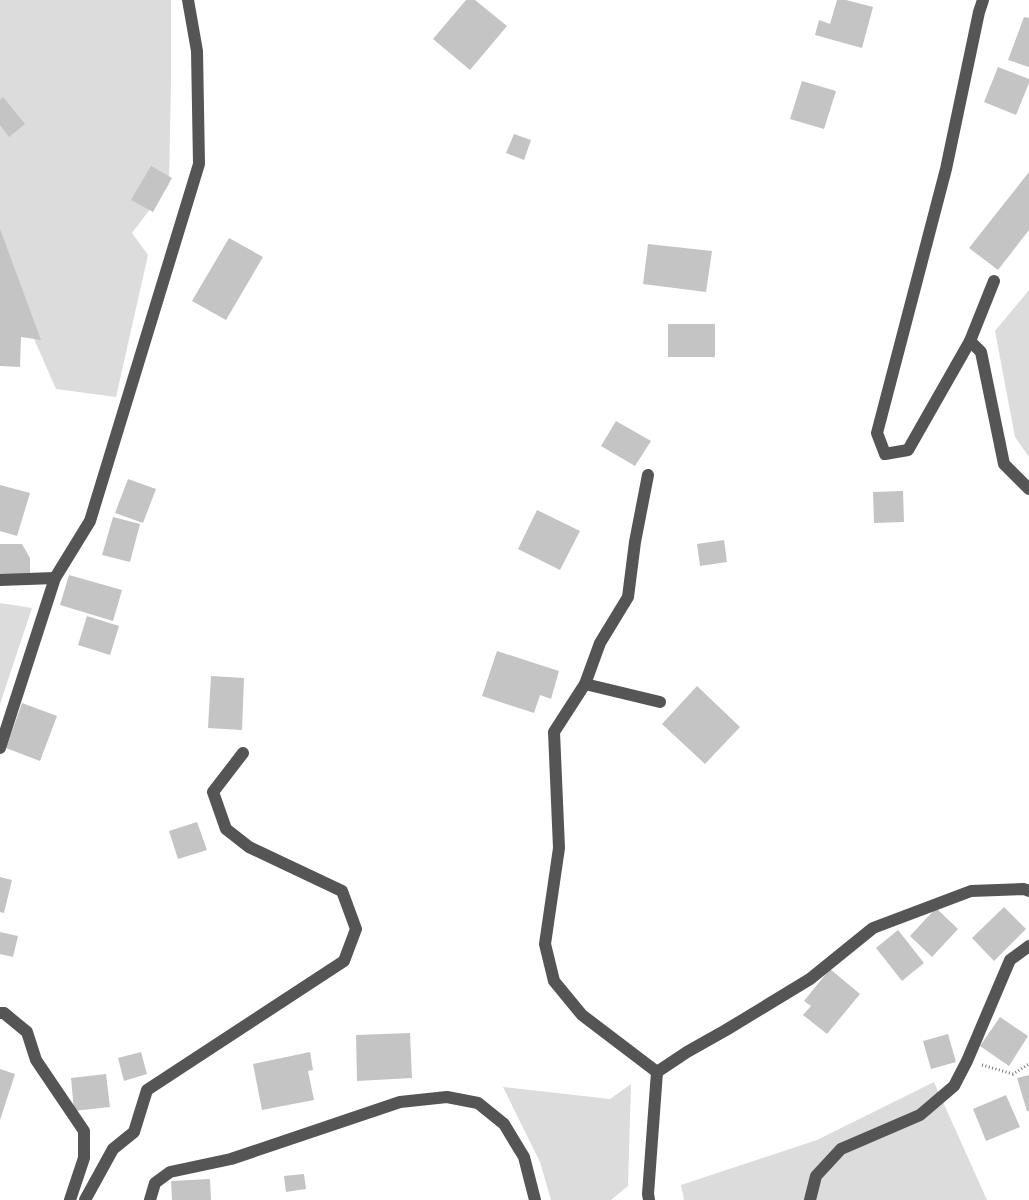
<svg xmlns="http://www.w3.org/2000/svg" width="1029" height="1200" font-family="Arial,sans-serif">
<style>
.green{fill:#dcdcdc}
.building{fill:#c4c4c4}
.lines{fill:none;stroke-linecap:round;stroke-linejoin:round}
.path{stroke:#777;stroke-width:3;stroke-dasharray:1 2.5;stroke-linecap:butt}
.minor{stroke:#555;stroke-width:12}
</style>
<rect width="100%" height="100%" fill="#fff"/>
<g class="green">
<polygon points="0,0 171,0 171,82 169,184 132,233 148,255 116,397 56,389 0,261"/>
<polygon points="1029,290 1029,457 1015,437 995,331"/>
<polygon points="0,603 32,608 0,704"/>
<polygon points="934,1082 987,1200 684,1200 681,1185 817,1140"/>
<polygon points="631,1084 628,1186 611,1200 551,1200 540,1162 503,1087 610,1099"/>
</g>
<g class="building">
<polygon points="466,0 475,0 507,26 470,70 433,39"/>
<polygon points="837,0 846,0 873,7 862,48 815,35 819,20 830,24"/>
<polygon points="1024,17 1029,18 1029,67 1008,60"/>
<polygon points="998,67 1029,79 1029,83 1016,115 984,102"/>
<polygon points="802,81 836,91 824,129 790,119"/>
<polygon points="3,97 25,124 9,137 0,125 0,100"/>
<polygon points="514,134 531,140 524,160 506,153"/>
<polygon points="151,166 172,178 153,212 131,200"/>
<polygon points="1029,172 1029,230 998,270 969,248"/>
<polygon points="0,229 41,340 21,337 20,367 0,366"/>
<polygon points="229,238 263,257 226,320 192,301"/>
<polygon points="648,244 712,251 706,292 643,284"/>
<rect x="668" y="324" width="47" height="33"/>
<polygon points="616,421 651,441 635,466 601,446"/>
<polygon points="128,479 156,489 143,523 115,513"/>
<polygon points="0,485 30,493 17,536 0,531"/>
<polygon points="903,491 904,522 874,523 873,492"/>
<polygon points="537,510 580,531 560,570 518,549"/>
<polygon points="113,517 140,524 130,562 102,555"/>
<polygon points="724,540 727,562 700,566 697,544"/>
<polygon points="0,544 22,544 30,558 30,576 0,576"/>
<polygon points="69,575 122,590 113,621 60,605"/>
<polygon points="87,616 119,626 110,655 78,645"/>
<polygon points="497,651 559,671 551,699 540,695 534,713 482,696"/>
<polygon points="211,676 244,678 242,730 208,728"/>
<polygon points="697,686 740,727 705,764 662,724"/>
<polygon points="22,703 57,716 40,761 6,748"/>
<polygon points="197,822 207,850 178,859 169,831"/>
<polygon points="0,877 12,880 4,913 0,912"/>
<polygon points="1004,907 1026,929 994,961 972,938"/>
<polygon points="936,908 958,929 932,957 910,936"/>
<polygon points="898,930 924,963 902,981 876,948"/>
<polygon points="0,932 18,936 13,957 0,954"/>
<polygon points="830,969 860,994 827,1034 803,1015 811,1006 804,1001"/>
<polygon points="1000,1017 1028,1036 1009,1066 980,1046"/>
<polygon points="410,1033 412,1078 357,1081 356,1035"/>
<polygon points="948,1034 956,1062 931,1069 923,1041"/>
<polygon points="141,1052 147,1074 124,1081 118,1058"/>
<polygon points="310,1052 313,1070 308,1071 314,1100 262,1110 253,1064"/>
<polygon points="0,1069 15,1074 0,1120"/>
<polygon points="106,1074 110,1107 74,1111 71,1078"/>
<polygon points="1029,1075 1029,1111 1027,1111 1017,1078"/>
<polygon points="1006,1095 1020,1127 986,1141 973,1109"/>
<polygon points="304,1174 306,1189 286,1192 284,1176"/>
<polygon points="210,1179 211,1200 172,1200 171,1181"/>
</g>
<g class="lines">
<polyline class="path" points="982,1065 1013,1074 1029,1064"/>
<g class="minor">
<polyline points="983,0 979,12 946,169 877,433 885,454 908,450 970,341 994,281"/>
<polyline points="970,341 981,352 1004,464 1029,489"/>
<polyline points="648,475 635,542 628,597 600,643 585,684 554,732 559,848 545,944 554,981 582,1015 657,1072"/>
<polyline points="0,580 55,578"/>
<polyline points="585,684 660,702"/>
<polyline points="0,748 55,578 90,521 199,164 197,51 188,0"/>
<polyline points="0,1013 4,1013 27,1032 36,1060 84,1131 84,1158 70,1200"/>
<polyline points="85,1200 113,1149 134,1132 147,1090 344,961 356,929 342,891 249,847 226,829 213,792 243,753"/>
<polyline points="150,1200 155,1183 170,1172 231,1159 400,1102 447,1097 478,1103 504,1124 524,1157 535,1200"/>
<polyline points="649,1200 648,1194 657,1072 687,1052 726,1030 810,979 873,928 971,891 1024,889 1029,891"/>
<polyline points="810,1200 816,1176 841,1149 920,1115 954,1086 967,1061 1010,960 1029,946"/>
</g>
</g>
</svg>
